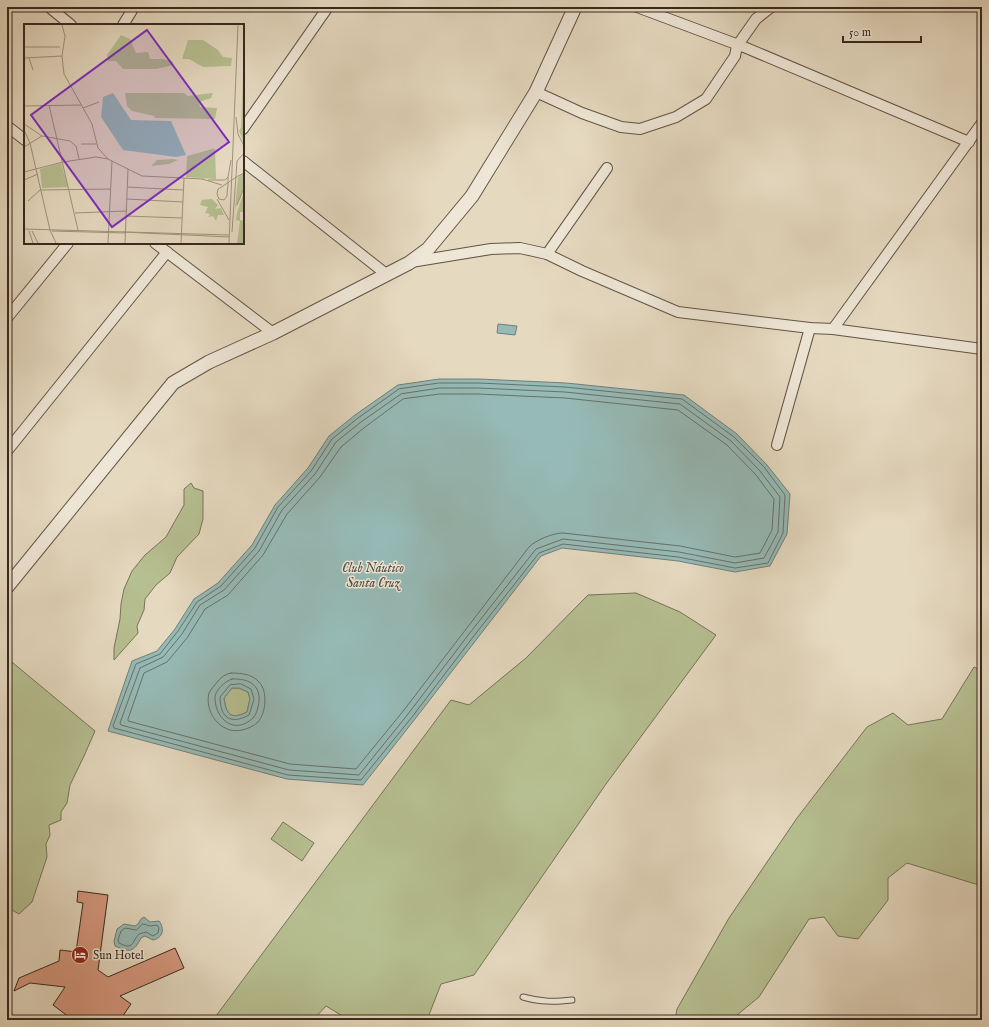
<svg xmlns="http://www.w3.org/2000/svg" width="989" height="1027" font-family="'IM FELL English',serif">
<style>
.green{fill:#b6bf91;stroke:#777458}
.water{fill:#96bab6;stroke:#708079;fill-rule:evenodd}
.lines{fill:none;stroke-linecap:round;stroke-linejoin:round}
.shore{stroke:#67716a;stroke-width:1}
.building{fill:#d5987e;stroke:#38281e}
.service-casing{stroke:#635446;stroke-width:7}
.minor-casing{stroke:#635446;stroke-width:12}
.tertiary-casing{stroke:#635446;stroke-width:15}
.service{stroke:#eee6d6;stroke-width:5}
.minor{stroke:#eee6d6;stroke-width:10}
.tertiary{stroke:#eee6d6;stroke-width:13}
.labels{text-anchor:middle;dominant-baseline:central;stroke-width:3;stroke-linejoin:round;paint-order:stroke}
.poi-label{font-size:12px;fill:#38281e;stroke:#eee6d6;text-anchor:start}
.water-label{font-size:13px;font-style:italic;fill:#504c44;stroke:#eee6d6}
.inset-road{fill:none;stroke:#a0927f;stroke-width:1}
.view{fill:#7b2cbf;fill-opacity:0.15;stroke:#7b2cbf;stroke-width:2}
.inset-edge{fill:none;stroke:#38281e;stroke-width:2}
</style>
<rect width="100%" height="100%" fill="#e5d9c0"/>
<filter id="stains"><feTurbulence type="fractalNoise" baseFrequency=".005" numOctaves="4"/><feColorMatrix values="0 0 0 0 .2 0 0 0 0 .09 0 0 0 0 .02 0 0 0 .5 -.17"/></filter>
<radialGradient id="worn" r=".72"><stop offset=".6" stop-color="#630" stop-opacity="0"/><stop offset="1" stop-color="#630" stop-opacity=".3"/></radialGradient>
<g class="green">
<polygon points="191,483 194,488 203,491 203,519 199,534 177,557 170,573 156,585 145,599 144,610 137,626 138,633 114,660 114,648 120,619 121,604 124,589 132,571 145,555 166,537 184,505 184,489"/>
<polygon points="636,593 680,612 716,635 606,784 474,975 441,984 427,1020 349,1020 326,1006 313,1020 213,1020 451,700 469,705 526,658 588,595"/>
<polygon points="7,658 95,731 84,756 70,785 67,803 61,812 61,820 49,825 50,835 46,844 47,857 32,902 19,914 7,907"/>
<polygon points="974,667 982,671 982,886 907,863 888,878 888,900 858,939 838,936 824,917 809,919 759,997 731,1020 675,1020 677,1009 729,918 797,818 867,727 893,713 908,725 942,719"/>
<path d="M232,688H239L248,692L250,699L247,712C231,720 226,715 224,698Z"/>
<polygon points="283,822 314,843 302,861 271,839"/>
</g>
<g class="water">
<polygon points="498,324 517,326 515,335 497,333"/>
<path d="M439,379H479L566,383L684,395L737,434L767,465L790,494L787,534L770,566L735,572L678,561L562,548L541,556L415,719L363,785L287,779L108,731L132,661L157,651L175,629L194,599L218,583L252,545L275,505L308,468L329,436L355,415L398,385ZM232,688H239L248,692L250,699L247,712C231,720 226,715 224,698Z"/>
<path d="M144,917L150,922L159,921C165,929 163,938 153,940L145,936L141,938C134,952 130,953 115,946L114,941L117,929L124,924L135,926L138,924L141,919Z"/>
</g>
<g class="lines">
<g class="shore">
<polygon points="439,383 479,383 565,387 682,399 734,437 764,467 785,495 783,533 768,563 735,568 678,557 563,544 539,553 473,637 412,717 361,780 288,775 114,728 113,726 136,664 160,654 178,631 197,602 221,586 255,548 278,507 311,471 332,439 358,418 399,389"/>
<polygon points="440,388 478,388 565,392 680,404 731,441 760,471 780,497 778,532 764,558 735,563 679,552 563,539 536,549 469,634 408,714 359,775 289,770 121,725 120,723 140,668 163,657 182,634 200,605 224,590 259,551 282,510 315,474 336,442 361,422 401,394"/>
<path d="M440,394H478L565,398L678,410L727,445L756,475L774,499L772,530L760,553L735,557L680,546L563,533C553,533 536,540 529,547L404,710L356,769L290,764L128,721V719L144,673L167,662L187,638L205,609L228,595L263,555L287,514L320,477L341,447L365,427L403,399Z"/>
<path d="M231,673C241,673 252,674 259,682C268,691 266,713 258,722C254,726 247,729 242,730C221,735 204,712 209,693C211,689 215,685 218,681C222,677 225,674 231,673Z"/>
<path d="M232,679C251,678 263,687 258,707C257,711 256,715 253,718C235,735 216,720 215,699C214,691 225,681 232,679Z"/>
<path d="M241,684L251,689L254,699L249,715C231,725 220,718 220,697L230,685Z"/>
<path d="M143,924L150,926L157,925L159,928L158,933L153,936L146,932L139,934C132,941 134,951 119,943L118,940L121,931L125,928L136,930Z"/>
</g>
</g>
<polygon class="building" points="78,891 108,895 98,970 108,977 175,948 184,968 120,996 131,1004 120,1020 95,1020 90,1016 87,1020 73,1020 53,1005 65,987 30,983 14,991 19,978 59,961 60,950 76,952 83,903 77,902"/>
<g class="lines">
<defs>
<path id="service" d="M523,997C542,1002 553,1002 572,1000"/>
<g id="minor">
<polyline points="49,7 71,25"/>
<polyline points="637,7 744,47 969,142"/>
<polyline points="123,25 134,7"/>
<polyline points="536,92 582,113 621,127 640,129 676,117 706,99 735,56 737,46 756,19 771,7"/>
<polyline points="7,126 25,140"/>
<polyline points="243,129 328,7"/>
<polyline points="243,161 386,274"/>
<polyline points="155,243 273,333"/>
<polyline points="547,254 607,168"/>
<polyline points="411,262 491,249 520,248 547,254 582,271 678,312 810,328 833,329 982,349"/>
<polyline points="7,318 68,243"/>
<polyline points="833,329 982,123"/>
<polyline points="777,445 810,328"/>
<polyline points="7,451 167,252"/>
</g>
<polyline id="tertiary" points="7,587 173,383 209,362 273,333 409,263 428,249 472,196 536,92 575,7"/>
</defs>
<use href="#service" class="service-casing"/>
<use href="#minor" class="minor-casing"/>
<use href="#tertiary" class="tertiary-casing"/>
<use href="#service" class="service"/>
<use href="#minor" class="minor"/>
<use href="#tertiary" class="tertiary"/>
</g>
<defs>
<symbol id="hotel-disc" viewBox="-11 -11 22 22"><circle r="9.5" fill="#8f2418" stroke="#eee6d6"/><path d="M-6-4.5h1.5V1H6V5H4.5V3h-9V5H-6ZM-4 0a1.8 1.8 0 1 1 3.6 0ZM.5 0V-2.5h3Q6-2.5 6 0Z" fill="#fff"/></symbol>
</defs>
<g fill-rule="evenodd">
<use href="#hotel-disc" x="70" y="945" width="20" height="20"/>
</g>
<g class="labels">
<g class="poi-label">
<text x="93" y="955">Sun Hotel</text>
</g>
<g class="water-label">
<text x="373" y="568">Club Náutico<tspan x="373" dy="15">Santa Cruz</tspan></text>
</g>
</g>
<g transform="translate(24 24)">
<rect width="220" height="220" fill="#e5d9c0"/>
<path d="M97,11L106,15L112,29L124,28L126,35H139L148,37L150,41L132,45H99L92,37H84L83,31ZM164,16H179L194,26L199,33L208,34L207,42L179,43L165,35H158ZM220,25V119L215,107L217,103ZM101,69H160L164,72L189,69L187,74L175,78L176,83L193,84L191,95L131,94L130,92L108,87L103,82ZM188,125H191L192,155L162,153L163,132ZM149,135L154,136L145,140L127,142L133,136ZM37,139L44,163L18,164L16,145ZM220,149V163L211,185L214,153ZM220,167V188H216V196L220,197V219H213L216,197L212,196L213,189ZM188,175L194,181L191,185L197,184L200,191H194L192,197L189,192L184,193L186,190L181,189L184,183L176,181L178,176Z" fill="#b6bf91"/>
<path d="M89,69L107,96L147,97L162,131L152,133L99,126L77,93L79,73Z" fill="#96bab6"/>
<path class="inset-road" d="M38,1L41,12L38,32L40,50L68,100L74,124L84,135M0,23H36M0,34L38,32M5,34L9,46M25,81L54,206M0,82L57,81M59,84L75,78M212,93L214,110L220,122M0,100L18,112L46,117L52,122L55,135M0,106L6,119L26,206L32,219M57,120H72M0,123L18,112M207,136L204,153V161L203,170V172L200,176L195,175L193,170L194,165L196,164L214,152L220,149M0,148L39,138L72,133L84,135L118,152L179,155M178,155L198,161M0,156L14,150M184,156H201L204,153M103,163L159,166M103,175L159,178M193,175L205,196M4,177L16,166L87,165M213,181L220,164M51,189L102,187M102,192L158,194M0,205L205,211M5,207L9,219M8,207L14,219M28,207L101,209M99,208L205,213M208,208L213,137L220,129M84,219L88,137M101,219L104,145M157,219L160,154M205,219L214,1"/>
<path class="view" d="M123,6L205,118L88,203L7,91Z"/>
<rect width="220" height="220" class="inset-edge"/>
</g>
<rect width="989" height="1027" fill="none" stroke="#e5d9c0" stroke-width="24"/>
<rect x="8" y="8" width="973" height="1011" fill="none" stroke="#38281e" stroke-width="2"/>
<rect x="12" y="12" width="965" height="1003" fill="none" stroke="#38281e"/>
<path d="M843 36v6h78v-6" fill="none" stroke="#38281e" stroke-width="2"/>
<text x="849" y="36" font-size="12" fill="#38281e" stroke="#eee6d6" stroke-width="3" paint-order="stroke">50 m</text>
<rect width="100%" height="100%" filter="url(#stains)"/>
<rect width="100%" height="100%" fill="url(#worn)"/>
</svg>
